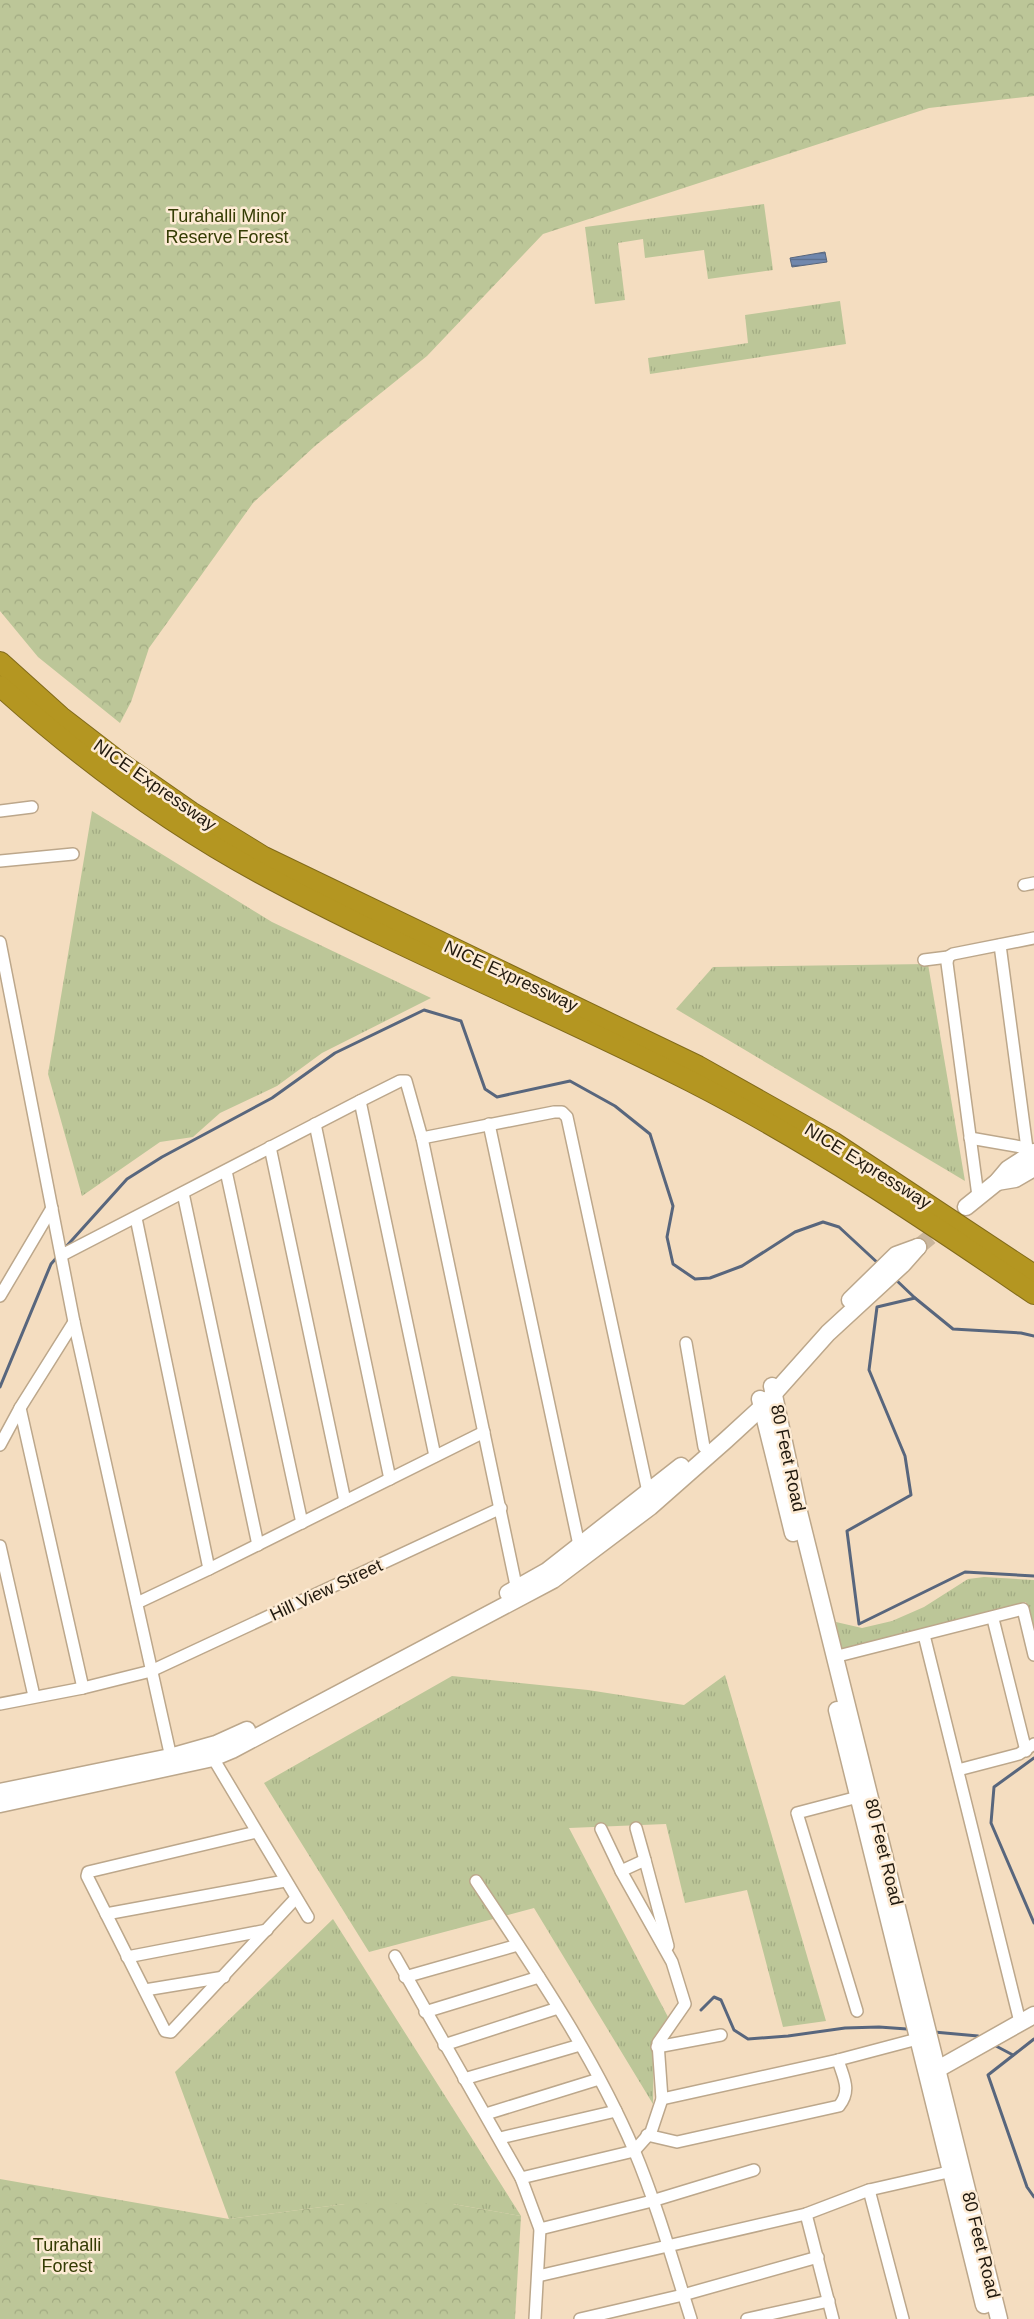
<svg xmlns="http://www.w3.org/2000/svg" width="1034" height="2319" font-family="Arial,sans-serif">
<style>
.grass{fill:url(#grass-tufts)}
.forest{fill:url(#forest-crowns)}
.water{fill:url(#water-rules);stroke:#58667d}
.lines{fill:none;stroke-linecap:round;stroke-linejoin:round}
.stream{stroke:#58667d;stroke-width:3}
.secondary-tunnel{stroke:#cab69c;stroke-width:16;stroke-dasharray:16 8;stroke-linecap:butt}
.street-casing{stroke:#bca78b;stroke-width:14}
.secondary-casing{stroke:#bca78b;stroke-width:19}
.highway-casing{stroke:#816a1a;stroke-width:22}
.street{stroke:#fff;stroke-width:11}
.secondary{stroke:#fff;stroke-width:16}
.highway{stroke:#b49621;stroke-width:20}
.labels{text-anchor:middle;dominant-baseline:central;stroke-width:5;stroke-linejoin:round;paint-order:stroke}
.park-label{font-size:18px;fill:#353c04;stroke:#fdebd4}
.street-label{font-size:18px;fill:#21190e;stroke:#fdebd4}
</style>
<defs>
<pattern id="grass-tufts" width="24" height="20" patternUnits="userSpaceOnUse" patternTransform="scale(1.25)"><rect width="24" height="20" fill="#bcc698"/><path d="M3 7l-1-3M5 7V3M7 7l1-3M15 17l-1-3M17 17v-4M19 17l1-3" fill="none" stroke="#a1aa82"/></pattern>
<pattern id="forest-crowns" width="20" height="18" patternUnits="userSpaceOnUse" patternTransform="scale(1.25)"><rect width="20" height="18" fill="#bcc698"/><path d="M2 6a3 3 0 1 1 6 0M12 15a3 3 0 1 1 6 0" fill="none" stroke="#a1aa82"/></pattern>
<pattern id="water-rules" width="6" height="5" patternUnits="userSpaceOnUse" patternTransform="scale(1.25)"><rect width="6" height="5" fill="#7087ad"/><path d="M0 2.5h6" fill="none" stroke="#5c6e8b"/></pattern>
</defs>
<rect width="100%" height="100%" fill="#f4ddc0"/>
<g class="grass">
<polygon points="764,204 773,270 708,279 704,250 645,258 643,239 618,243 625,300 595,304 585,227"/>
<polygon points="840,301 846,344 650,374 648,358 748,343 745,315"/>
<polygon points="92,811 272,922 431,998 322,1053 277,1086 220,1113 193,1137 160,1142 82,1196 48,1074"/>
<polygon points="928,964 965,1181 676,1009 713,967"/>
<polygon points="984,1577 1034,1580 1034,1633 1026,1602 842,1651 836,1622 862,1628 892,1621 924,1607 968,1579"/>
<polygon points="725,1675 826,2021 783,2027 747,1890 685,1903 666,1824 569,1828 668,2017 654,2037 653,2104 534,1908 369,1952 264,1783 452,1676 588,1690 684,1705"/>
<polygon points="333,1919 521,2216 453,2204 345,2204 229,2219 175,2072"/>
</g>
<g class="forest">
<polygon points="0,0 1034,0 1034,96 929,108 543,234 427,356 315,446 253,503 149,648 131,702 120,723 38,657 0,611"/>
<polygon points="0,2179 229,2219 345,2204 453,2204 521,2216 515,2319 0,2319"/>
</g>
<polygon class="water" points="825,252 827,262 792,267 790,258"/>
<g class="lines">
<g class="stream">
<polyline points="64,1249 127,1179 162,1157 272,1098 335,1053 424,1010 461,1021 485,1089 497,1097 570,1081 615,1106 650,1134 673,1206 667,1237 673,1264 695,1279 710,1278 742,1266 795,1232 823,1222 839,1227 880,1265"/>
<polyline points="894,1278 915,1298"/>
<polyline points="1034,1336 1021,1333 953,1329 915,1298 877,1307 869,1370 905,1456 911,1495 847,1531 859,1624 965,1572 1034,1576"/>
<polyline points="0,1387 51,1264 58,1256"/>
<polyline points="1034,1758 994,1787 991,1823 1034,1923"/>
<polyline points="701,2010 714,1997 721,2000 734,2030 748,2039 788,2036 845,2028 879,2027 907,2029"/>
<polyline points="934,2032 978,2036"/>
<polyline points="1034,2039 988,2075 1027,2187 1034,2197"/>
<polyline points="996,2046 1013,2055"/>
</g>
<polyline class="secondary-tunnel" points="918,1247 947,1223"/>
<defs>
<g id="street">
<polyline points="0,811 32,807"/>
<polyline points="0,861 73,854"/>
<polyline points="1024,885 1034,883"/>
<polyline points="0,942 74,1322 172,1762"/>
<polyline points="1000,945 1028,1156"/>
<polyline points="948,957 947,963 978,1196"/>
<polyline points="924,960 948,957 953,954 1034,938"/>
<polyline points="360,1101 435,1456"/>
<polyline points="315,1124 390,1479"/>
<polyline points="489,1124 579,1545"/>
<polyline points="422,1138 554,1112 562,1112 567,1117 648,1492"/>
<polyline points="970,1138 1027,1148"/>
<polyline points="270,1147 345,1501"/>
<polyline points="226,1171 302,1523"/>
<polyline points="183,1193 258,1545"/>
<polyline points="136,1218 209,1569"/>
<polyline points="62,1255 360,1101 400,1081 406,1081 422,1138 518,1595"/>
<polyline points="0,1296 52,1208"/>
<polyline points="686,1343 704,1447"/>
<polyline points="20,1408 83,1688"/>
<polyline points="0,1445 20,1408 74,1322"/>
<polyline points="0,1546 34,1696"/>
<polyline points="137,1603 209,1569 484,1432"/>
<polyline points="993,1619 1026,1751"/>
<polyline points="924,1635 1020,2022"/>
<polyline points="834,1657 1023,1609 1034,1655"/>
<polyline points="0,1704 83,1688 151,1671 501,1508"/>
<polyline points="213,1758 308,1917"/>
<polyline points="958,1770 1019,1754 1034,1744"/>
<polyline points="636,1828 645,1860"/>
<polyline points="256,1832 88,1872 87,1876 165,2031 171,2032 296,1898"/>
<polyline points="621,1871 645,1860 668,1946"/>
<path d="M476,1881C533,1967 593,2054 634,2150C657,2205 673,2262 691,2319"/>
<polyline points="106,1914 285,1881"/>
<polyline points="395,1956 521,2178 540,2229 535,2319"/>
<polyline points="127,1957 267,1930"/>
<polyline points="405,1977 518,1945"/>
<polyline points="145,1990 224,1977"/>
<polyline points="857,2011 797,1813 858,1797"/>
<polyline points="425,2012 539,1977"/>
<polyline points="444,2045 558,2008"/>
<polyline points="657,2047 721,2035"/>
<polyline points="464,2079 580,2045"/>
<polyline points="662,2099 838,2060 925,2037"/>
<polyline points="486,2114 599,2079"/>
<path d="M647,2135L677,2142L839,2106C852,2090 843,2077 838,2060"/>
<polyline points="500,2138 616,2111"/>
<polyline points="521,2178 634,2151 651,2132 662,2099 658,2043 685,2004 672,1962 621,1871 601,1829"/>
<polyline points="869,2190 903,2319"/>
<polyline points="806,2214 833,2319"/>
<polyline points="540,2229 652,2201 754,2170"/>
<polyline points="538,2276 806,2214 869,2190 957,2170"/>
<polyline points="580,2319 683,2295 818,2257"/>
<polyline points="747,2319 829,2301"/>
</g>
<g id="secondary">
<polyline points="997,1182 1015,1179 1034,1168"/>
<polyline points="966,1207 997,1182 1008,1169 1034,1152"/>
<polyline points="850,1300 896,1255 918,1247"/>
<polyline points="772,1386 799,1512 999,2319"/>
<polyline points="760,1399 793,1533"/>
<polyline points="508,1593 547,1571 681,1466"/>
<polyline points="837,1710 984,2305"/>
<polyline points="0,1792 170,1757 216,1744 247,1730"/>
<polyline points="0,1804 213,1758 232,1750 553,1580 650,1507 726,1440 762,1407 828,1333 903,1264 918,1247"/>
<polyline points="938,2069 1034,2015"/>
</g>
<g id="highway">
<polyline points="0,662 61,717 122,764 191,812 264,857 698,1066 833,1142 1034,1275"/>
<path d="M0,686C79,757 166,822 260,873C400,949 548,1009 690,1081C810,1142 923,1218 1034,1294"/>
</g>
</defs>
<use href="#street" class="street-casing"/>
<use href="#secondary" class="secondary-casing"/>
<use href="#highway" class="highway-casing"/>
<use href="#street" class="street"/>
<use href="#secondary" class="secondary"/>
<use href="#highway" class="highway"/>
</g>
<g class="labels">
<g class="park-label">
<text x="227" y="216">Turahalli Minor<tspan x="227" dy="21">Reserve Forest</tspan></text>
<text x="67" y="2245">Turahalli<tspan x="67" dy="21">Forest</tspan></text>
</g>
<g class="street-label">
<text transform="translate(155 785) rotate(35)">NICE Expressway</text>
<text transform="translate(511 976) rotate(25)">NICE Expressway</text>
<text transform="translate(868 1166) rotate(32)">NICE Expressway</text>
<text transform="translate(788 1458) rotate(78)">80 Feet Road</text>
<text transform="translate(326 1590) rotate(-25)">Hill View Street</text>
<text transform="translate(884 1852) rotate(76)">80 Feet Road</text>
<text transform="translate(981 2245) rotate(76)">80 Feet Road</text>
</g>
</g>
</svg>
